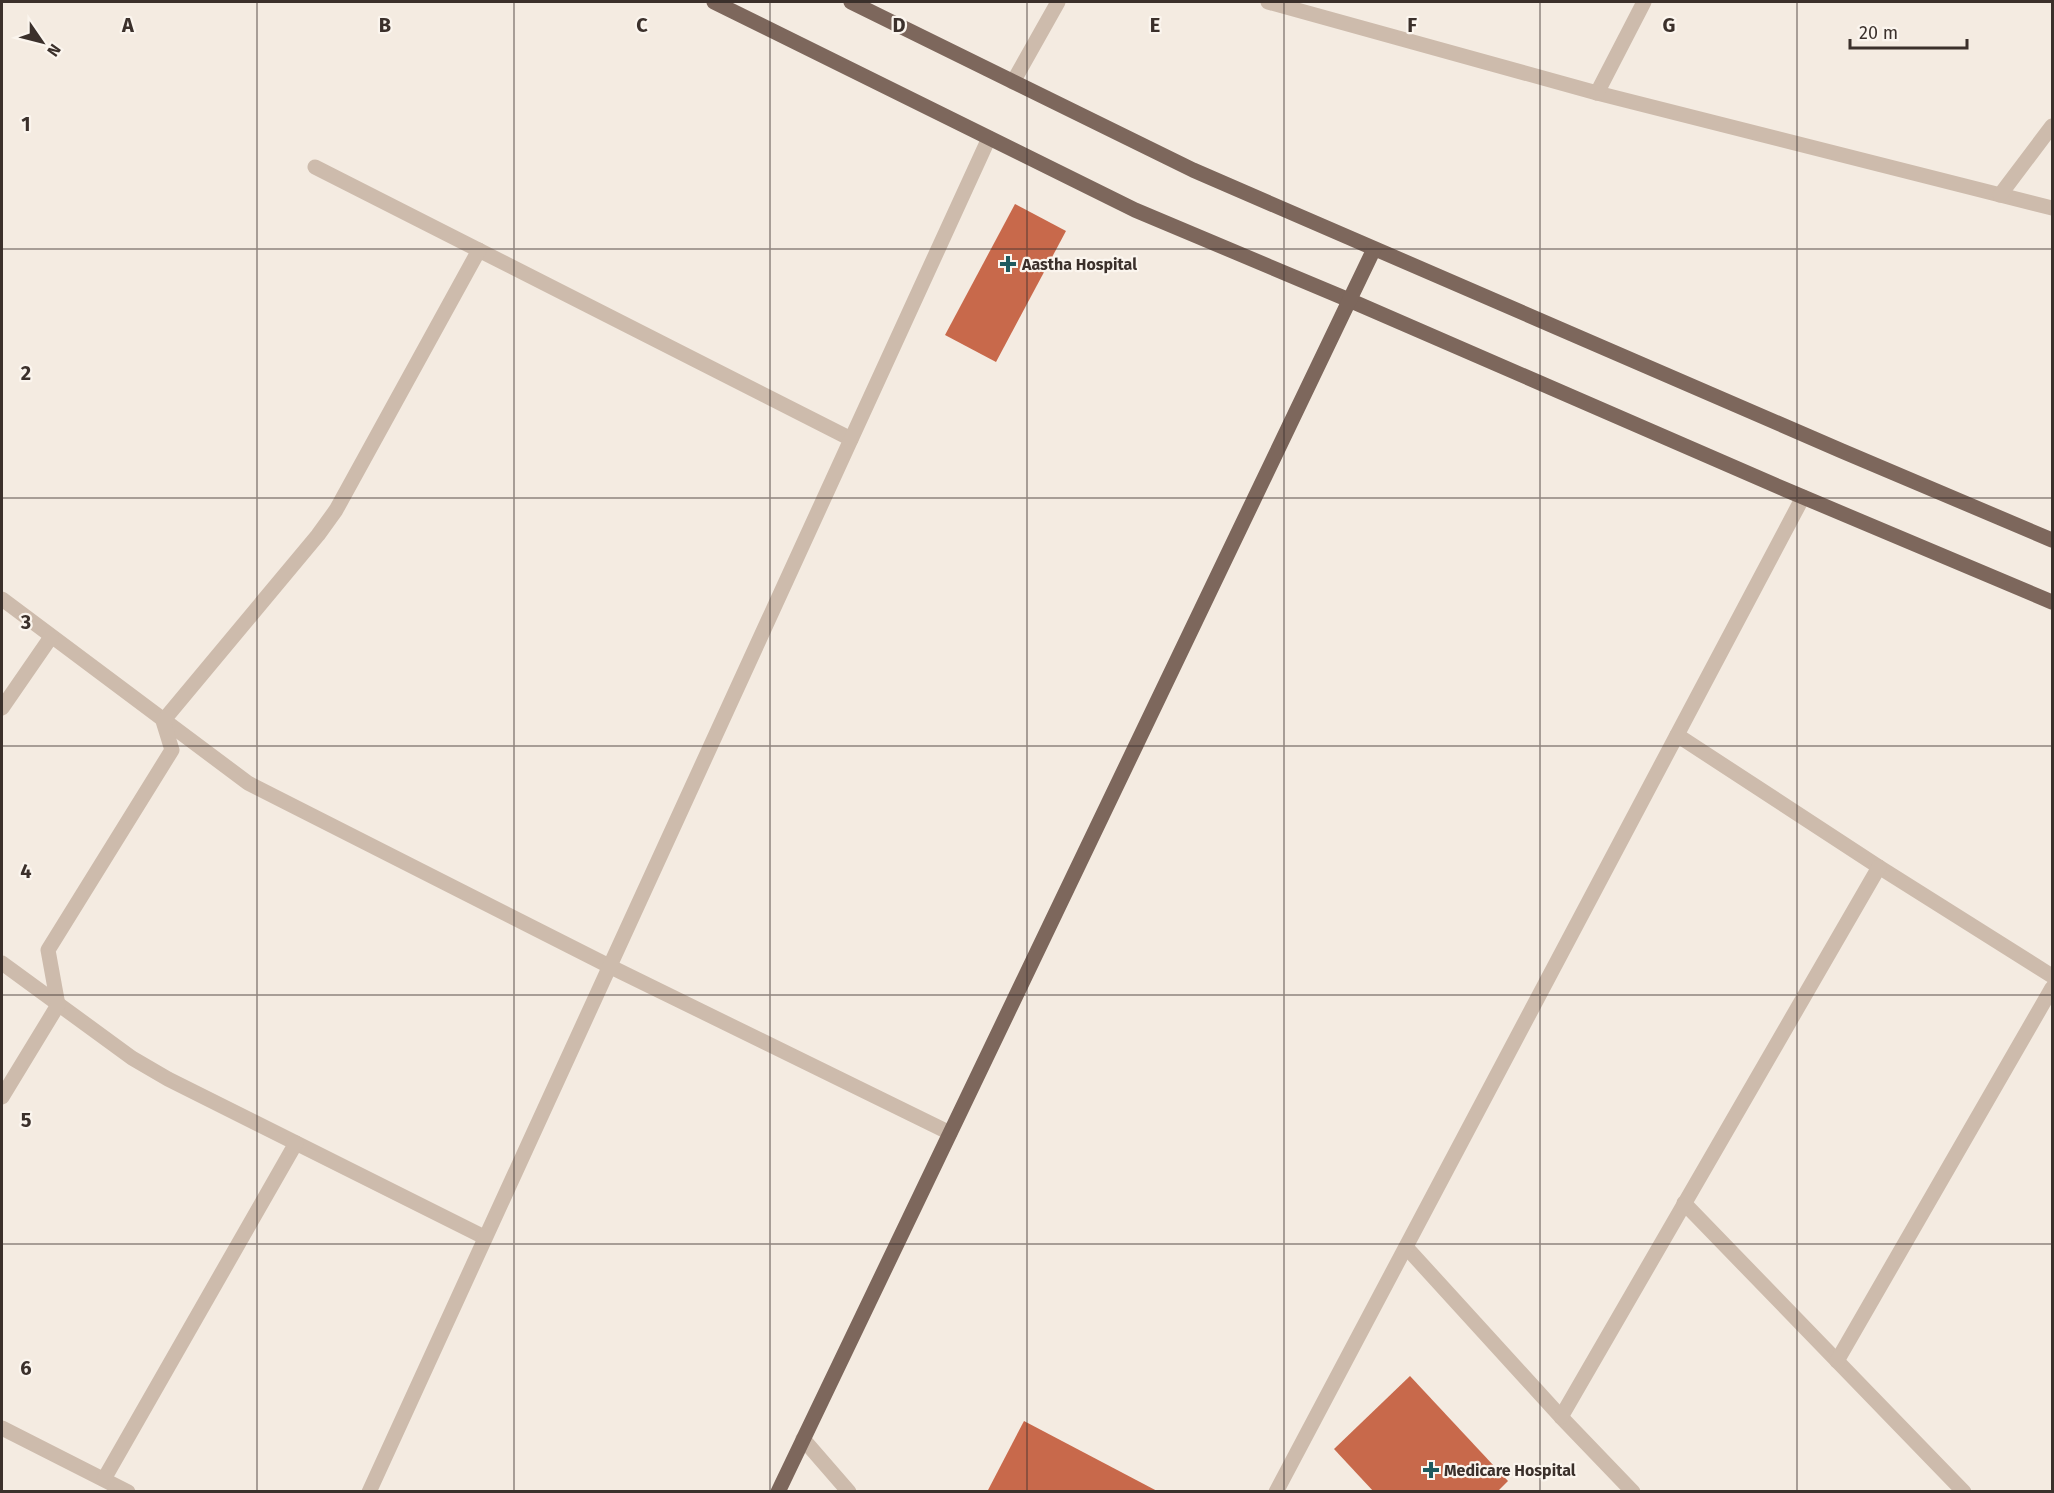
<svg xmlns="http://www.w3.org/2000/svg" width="2054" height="1493" font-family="'Fira Sans',sans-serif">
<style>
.building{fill:#c8694b}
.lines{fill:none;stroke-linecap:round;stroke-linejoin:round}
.minor{stroke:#cdbbac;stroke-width:15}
.major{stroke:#7d675c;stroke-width:15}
.grid{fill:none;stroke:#3b302b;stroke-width:1.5;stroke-opacity:0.55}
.poi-dot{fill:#1f5a5e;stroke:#fbf5ee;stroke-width:2}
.labels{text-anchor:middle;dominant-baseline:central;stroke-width:4.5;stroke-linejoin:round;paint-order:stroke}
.poi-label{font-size:16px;font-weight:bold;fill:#3b302b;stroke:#fbf5ee;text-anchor:start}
.grid-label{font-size:20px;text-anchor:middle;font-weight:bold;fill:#3b302b;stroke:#fbf5ee;stroke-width:4.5;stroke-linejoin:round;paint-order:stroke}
</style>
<rect width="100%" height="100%" fill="#f4ebe1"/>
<g class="building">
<polygon points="1015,204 1066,231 996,362 945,335"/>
<polygon points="1410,1376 1508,1481 1497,1492 1374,1492 1334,1449"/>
<polygon points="1024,1421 1159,1492 987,1492"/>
</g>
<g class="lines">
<g class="minor">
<polyline points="1268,2 1597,93 2052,208"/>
<polyline points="1013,82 1058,2"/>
<polyline points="1597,93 1644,2"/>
<polyline points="315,167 851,439"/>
<polyline points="2000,195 2052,126"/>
<polyline points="2,599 248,783 609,966 950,1133"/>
<polyline points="2,708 51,637"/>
<polyline points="1677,735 1879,867 2052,976"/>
<polyline points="2,963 132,1058 168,1079 484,1237"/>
<polyline points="2,1097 58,1005 48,950 172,750 163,721 318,535 336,510 479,250"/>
<polyline points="1684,1203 1964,1492"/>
<polyline points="1406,1247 1561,1417 1633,1492"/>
<polyline points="1837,1361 2052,988"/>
<polyline points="1561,1417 1879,867"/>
<polyline points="2,1428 128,1492"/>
<polyline points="803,1439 849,1492"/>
<polyline points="104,1479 296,1143"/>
<polyline points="369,1492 989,138"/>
<polyline points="1276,1492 1803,497"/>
</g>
<g class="major">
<polyline points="714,2 1135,210 1349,300 1784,489 2052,602"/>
<polyline points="851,2 1193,170 1842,451 2052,540"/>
<polyline points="778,1492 1374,249"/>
</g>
</g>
<path class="grid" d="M257,2V1492M514,2V1492M770,2V1492M1027,2V1492M1284,2V1492M1540,2V1492M1797,2V1492M2,249H2052M2,498H2052M2,746H2052M2,995H2052M2,1244H2052"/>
<g class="poi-dot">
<path d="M1005 255h6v6h6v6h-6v6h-6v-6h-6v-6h6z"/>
<path d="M1428 1461h6v6h6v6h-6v6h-6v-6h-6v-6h6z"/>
</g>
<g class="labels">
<g class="poi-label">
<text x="1022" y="264">Aastha Hospital</text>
<text x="1444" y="1470">Medicare Hospital</text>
</g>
</g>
<g class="grid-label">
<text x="128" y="32">A</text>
<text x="385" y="32">B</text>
<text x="642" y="32">C</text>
<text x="899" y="32">D</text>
<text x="1155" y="32">E</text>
<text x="1412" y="32">F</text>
<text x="1669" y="32">G</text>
<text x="26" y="131">1</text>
<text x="26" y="380">2</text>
<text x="26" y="629">3</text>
<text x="26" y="878">4</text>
<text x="26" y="1127">5</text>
<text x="26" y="1375">6</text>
</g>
<rect width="2054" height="1493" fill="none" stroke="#3b302b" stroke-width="6"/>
<g transform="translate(42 42) rotate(125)" stroke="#fbf5ee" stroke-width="4.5" paint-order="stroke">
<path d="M0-4.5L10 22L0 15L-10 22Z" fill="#3b302b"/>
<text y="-9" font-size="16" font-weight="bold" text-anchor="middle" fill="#3b302b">N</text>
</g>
<path d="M1850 39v9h117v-9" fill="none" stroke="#3b302b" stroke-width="3"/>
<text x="1859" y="39" font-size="18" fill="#3b302b" stroke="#fbf5ee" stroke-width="4.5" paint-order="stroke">20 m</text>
</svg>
